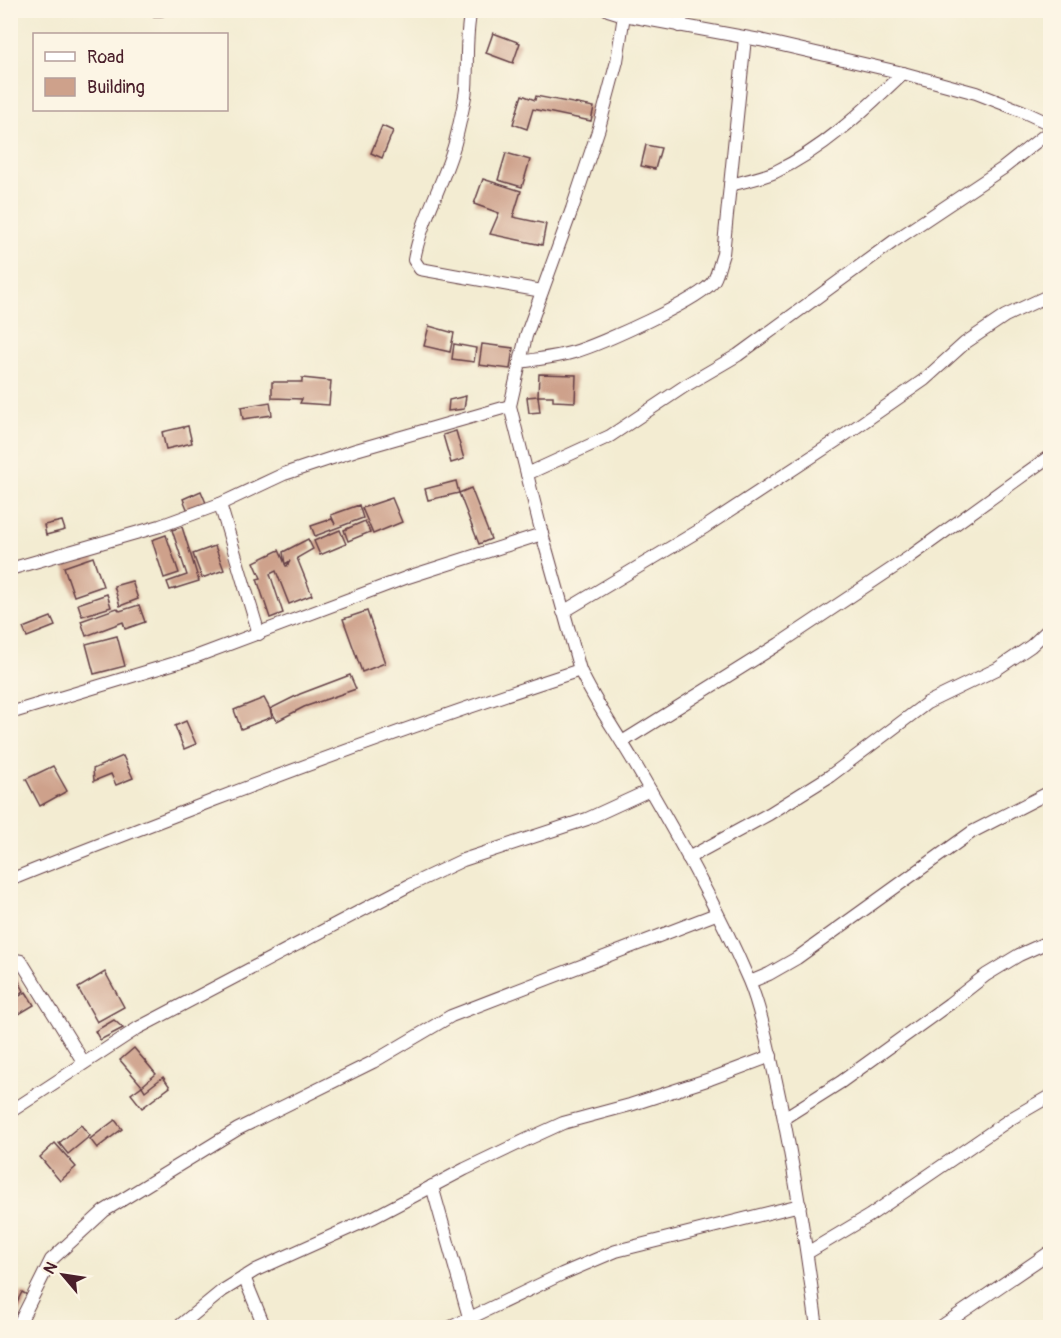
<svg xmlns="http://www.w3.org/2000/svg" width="1061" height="1338" font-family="Pangolin,sans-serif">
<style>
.building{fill:#cea18b}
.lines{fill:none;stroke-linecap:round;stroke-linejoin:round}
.street-casing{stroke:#633e44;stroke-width:14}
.street{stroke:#fff;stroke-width:12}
</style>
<rect width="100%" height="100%" fill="#fcf5e5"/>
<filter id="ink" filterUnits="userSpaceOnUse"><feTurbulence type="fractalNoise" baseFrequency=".0167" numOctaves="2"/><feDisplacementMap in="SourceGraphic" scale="12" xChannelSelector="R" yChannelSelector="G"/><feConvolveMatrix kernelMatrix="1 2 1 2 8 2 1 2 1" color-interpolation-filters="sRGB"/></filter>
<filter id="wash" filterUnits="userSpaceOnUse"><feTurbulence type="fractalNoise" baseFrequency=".008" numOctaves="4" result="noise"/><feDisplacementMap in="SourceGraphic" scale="24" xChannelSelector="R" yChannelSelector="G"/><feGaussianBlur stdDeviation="1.35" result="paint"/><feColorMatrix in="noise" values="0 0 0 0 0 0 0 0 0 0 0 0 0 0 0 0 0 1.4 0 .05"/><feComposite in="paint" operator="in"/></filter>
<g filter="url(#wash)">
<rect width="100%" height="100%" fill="#f3ecd2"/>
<g id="blocks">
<g class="building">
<polygon points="493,33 520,43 513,63 486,53"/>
<polygon points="522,95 535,100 536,96 594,107 591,121 533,109 527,129 513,124"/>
<polygon points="382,126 393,131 382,158 371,153"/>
<polygon points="646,145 661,148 655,169 641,166"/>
<polygon points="506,153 530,160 522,187 498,180"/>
<polygon points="483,179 521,191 513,217 546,224 542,245 490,234 499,213 474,204"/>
<polygon points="429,326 454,333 450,352 424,346"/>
<polygon points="454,344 476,348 474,362 452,359"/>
<polygon points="482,344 513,348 510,369 479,365"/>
<polygon points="539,374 576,375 575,402 553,401 553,396 538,396"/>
<polygon points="302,378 331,381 329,405 300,403 302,399 272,398 272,382 302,382"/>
<polygon points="466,396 464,409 448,411 449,400"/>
<polygon points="538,396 540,412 529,413 527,397"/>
<polygon points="270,402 272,415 243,419 241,407"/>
<polygon points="188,426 192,443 166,449 162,432"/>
<polygon points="456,431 464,459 451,463 443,435"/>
<polygon points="456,481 459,493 428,500 425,489"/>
<polygon points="471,488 491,539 479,544 459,493"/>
<polygon points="201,491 206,503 188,511 183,499"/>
<polygon points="392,498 402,522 373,534 362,508"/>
<polygon points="359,505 363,518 315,536 311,526 332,519 335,524 331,515"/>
<polygon points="62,521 65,530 46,535 44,525"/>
<polygon points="365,521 370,532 348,541 344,530"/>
<polygon points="182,527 199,581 170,590 167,582 187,575 172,530"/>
<polygon points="340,530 346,544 320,555 314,541"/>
<polygon points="166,535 179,573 164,578 152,540"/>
<polygon points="308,539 313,549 297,558 312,595 289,604 276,571 270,574 283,613 270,618 257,579 261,578 254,562 279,550 286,566 287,566 290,561 285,564 283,552"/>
<polygon points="215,546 224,570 202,578 193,554"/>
<polygon points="93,557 103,586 74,596 64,567"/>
<polygon points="132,581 138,599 120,606 114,586"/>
<polygon points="107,594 111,607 82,616 78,604"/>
<polygon points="139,605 145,622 125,629 123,622 86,636 81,621 117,608 120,611"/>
<polygon points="367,611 385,663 362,672 343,619"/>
<polygon points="51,617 55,626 27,637 23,628"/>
<polygon points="117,636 125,666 94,674 86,644"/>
<polygon points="350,675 356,689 304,707 277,721 270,709 272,717 241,729 234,710 264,698 270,709 300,694"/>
<polygon points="186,721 196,744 184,749 175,726"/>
<polygon points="123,756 133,778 116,785 111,774 94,781 93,769"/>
<polygon points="53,766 67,791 40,806 26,779"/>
<polygon points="105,972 124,1007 97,1022 78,988"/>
<polygon points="16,976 24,991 10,999 10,979"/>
<polygon points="26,992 34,1005 19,1014 11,1001"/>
<polygon points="114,1020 123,1028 100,1040 95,1031"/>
<polygon points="134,1048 156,1074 142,1086 120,1060"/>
<polygon points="163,1077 170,1087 142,1108 131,1094 142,1086 145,1091"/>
<polygon points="115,1120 122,1129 97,1148 90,1139"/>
<polygon points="81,1125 90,1136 68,1154 59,1143"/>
<polygon points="55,1143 76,1167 60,1181 40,1157"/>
<polygon points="22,1292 29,1296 19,1316 12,1312"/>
</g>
</g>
</g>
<g filter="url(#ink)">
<use href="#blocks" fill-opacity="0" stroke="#633e44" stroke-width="1.5"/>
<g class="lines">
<defs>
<g id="street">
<polyline points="151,10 161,10"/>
<path d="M471,10C465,36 468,62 466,89C464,106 459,126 455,143C444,183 421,220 414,260L420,269L542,291"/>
<polyline points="608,10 624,15 760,40 903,73 976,93 1022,111 1050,124"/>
<path d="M624,15L617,61L599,128L572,209L526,336L510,406L542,534L580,670C595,703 617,733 635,764C676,834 717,906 749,981C761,1009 769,1051 776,1081C794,1163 806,1245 817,1328"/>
<polyline points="679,26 684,10"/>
<path d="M730,185C745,181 761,178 775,172C825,148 863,111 903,73"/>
<path d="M520,362C538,359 557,357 574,352C598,345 703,299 714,280C718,273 720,262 723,254L745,38"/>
<polyline points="527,474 610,436 685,386 738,355 894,241 1002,169 1050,131"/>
<polyline points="220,504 259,634"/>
<polyline points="10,569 160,526 220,504 284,474 356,450 510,406"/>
<polyline points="563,612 705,527 839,439 924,380 965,343 1005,316 1050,295"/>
<polyline points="10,713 192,658 408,577 542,534"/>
<polyline points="622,742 779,644 911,556 1050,456"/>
<polyline points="688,858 769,814 830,776 927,703 997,669 1031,646 1050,628"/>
<path d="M10,880C78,852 146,827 214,800C335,754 457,710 580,670"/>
<polyline points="10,959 21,961 84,1063"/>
<polyline points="750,982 769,974 797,958 972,832 1050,792"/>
<polyline points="10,1112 138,1028 410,885 463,860 587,819 650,790"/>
<polyline points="784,1118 841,1082 949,1004 986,975 1019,955 1050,941"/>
<polyline points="432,1186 469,1317"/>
<polyline points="807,1253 869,1216 1012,1118 1050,1096"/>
<polyline points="244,1277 265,1328"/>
<polyline points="17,1328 51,1260 104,1211 238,1129 373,1062 451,1016 716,914"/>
<polyline points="177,1328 222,1291 256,1270 374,1217 465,1169 528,1139 563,1123 630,1105 710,1079 771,1056"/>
<polyline points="449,1328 562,1274 616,1251 800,1205"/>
<polyline points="939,1328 1050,1252"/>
</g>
</defs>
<use href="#street" class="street-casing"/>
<use href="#street" class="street"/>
</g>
</g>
<rect width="1061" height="1338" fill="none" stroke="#fcf5e5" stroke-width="36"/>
<rect x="33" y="33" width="195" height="78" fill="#fcf5e5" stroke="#b59f9b" stroke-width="1.5"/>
<rect x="45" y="52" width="30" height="9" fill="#ffffff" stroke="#b59f9b" stroke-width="1.5"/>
<text x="87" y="63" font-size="18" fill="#4a1f2b">Road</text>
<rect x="45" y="78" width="30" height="18" fill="#cea18b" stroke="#b59f9b" stroke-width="1.5"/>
<text x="87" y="93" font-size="18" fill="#4a1f2b">Building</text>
<g transform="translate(63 1275) rotate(299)" stroke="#fcf5e5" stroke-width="4.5" paint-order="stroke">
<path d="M0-4.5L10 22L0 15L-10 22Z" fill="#4a1f2b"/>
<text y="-9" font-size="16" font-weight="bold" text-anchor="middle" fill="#4a1f2b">N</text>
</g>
</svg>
